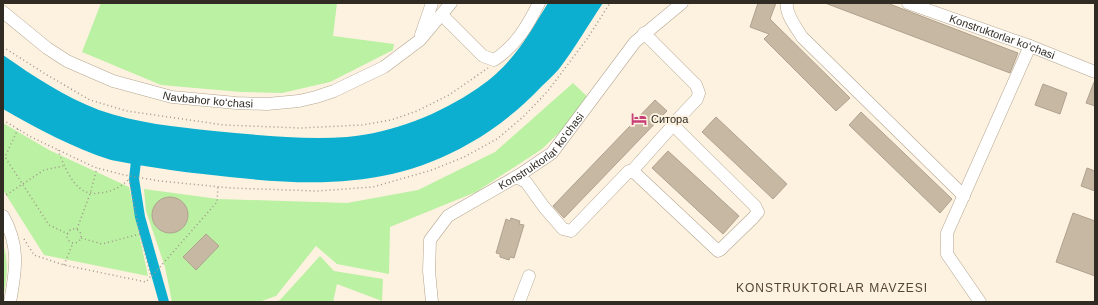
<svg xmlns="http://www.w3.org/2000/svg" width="1098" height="305" font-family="Arial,sans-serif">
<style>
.green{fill:#baf1a2}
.water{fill:#0cafcf}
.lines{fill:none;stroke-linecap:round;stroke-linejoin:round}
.canal{stroke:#0cafcf;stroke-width:10}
.building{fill:#c6b8a3;stroke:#b0a28e}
.minor-casing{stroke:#b4a691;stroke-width:13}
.path{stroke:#a0978a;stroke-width:1.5;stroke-dasharray:1 3;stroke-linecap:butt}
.minor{stroke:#fff;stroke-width:12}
.labels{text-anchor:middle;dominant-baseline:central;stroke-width:4;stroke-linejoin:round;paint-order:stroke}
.street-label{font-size:11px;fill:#302b23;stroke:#fdf1e0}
.poi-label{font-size:11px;fill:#302b23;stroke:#fdf1e0;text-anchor:start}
.neighbourhood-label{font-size:12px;letter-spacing:1px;fill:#514533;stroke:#fdf1e0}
</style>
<rect width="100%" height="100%" fill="#fdf1e0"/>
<g class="green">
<polygon points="101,3 337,3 333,36 394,44 393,50 330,82 282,93 241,92 161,85 82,52"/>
<polygon points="573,83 592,101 542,149 476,192 390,227 389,274 337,264 316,246 276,296 259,302 172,302 165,267 146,211 144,189 218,199 347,203 418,190 495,152"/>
<polygon points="3,123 49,150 129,187 148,276 44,255 3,190"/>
<path d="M3,244C9,261 7,280 3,298Z"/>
<polygon points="320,256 334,271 383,279 382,301 337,284 333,302 275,302 280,300"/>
</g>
<path class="water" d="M548,3H603C588,25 575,48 559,69C554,75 548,80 542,86C521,108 497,128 470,143C385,193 297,185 203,174C181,172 160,168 138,165C129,163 120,162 111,160C73,148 38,129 3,109V55C33,76 65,97 99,110C136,123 176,127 214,131C258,135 303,140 347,137C393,133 440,114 478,88C513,64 527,37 548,3Z"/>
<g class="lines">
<polyline class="canal" points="137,152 134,179 140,217 164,302"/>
</g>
<g class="building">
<polygon points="758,3 776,3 770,19 850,98 836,111 764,39 769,34 750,27"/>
<polygon points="825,3 887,3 1018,53 1010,73"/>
<polygon points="1094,82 1095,82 1095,106 1086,103"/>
<polygon points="1043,84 1067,93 1060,114 1035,105"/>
<polygon points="655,100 667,111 564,218 553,206"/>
<polygon points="861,112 952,199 940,213 849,125"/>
<polygon points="716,117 787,184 773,199 702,132"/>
<polygon points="668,151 739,216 723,234 652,168"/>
<polygon points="1087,168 1095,171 1095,191 1081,186"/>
<circle cx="170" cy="215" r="18"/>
<polygon points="1073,213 1095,221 1095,276 1056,262"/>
<polygon points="511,218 520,221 519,224 524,225 514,258 510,257 509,260 500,257 500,254 496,253 506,219 510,221"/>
<polygon points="206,234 219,246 196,270 183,257"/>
</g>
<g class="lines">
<defs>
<g id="minor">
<path d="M787,3C785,14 796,27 802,37L964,196"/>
<path id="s1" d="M908,3L1030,46L1095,72"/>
<path id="s2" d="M3,12L47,48L67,61L113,81L172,97L236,103L267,104L299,101L316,97L334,91L384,67L420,40L451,3"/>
<path d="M442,15L483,56L494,60C516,46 528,25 539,3"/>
<polyline points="421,35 432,3"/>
<polyline points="632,171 674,124"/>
<polyline points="516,177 526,182 544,207 563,229 571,231 629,171 635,173 718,251 720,250 753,218 758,212 755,206 674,126 674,124 676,121 697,99 699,93 696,85 644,33"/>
<path d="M3,216C20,246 16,270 10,302"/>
<path id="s3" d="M432,302L429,271L430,240L448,216L521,174L552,153L635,42L682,3"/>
<polyline points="519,302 529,276"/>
<polyline points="980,302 947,254 947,233 1030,46"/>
</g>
</defs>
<use href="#minor" class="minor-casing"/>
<g class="path">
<polyline points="3,47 47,75 90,100 127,111 224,125 300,128 362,125 391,120 417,111 449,95 488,68"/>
<polyline points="3,120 31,137 94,167 124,175 160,181 231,188 317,191 373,187 432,170 464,157 497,139 523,117 547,92 587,39 610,3"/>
<polyline points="18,129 5,157 49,225 68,234"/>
<path d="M58,150C63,164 74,192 91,193C94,194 97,193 100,193C111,192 121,187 128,180"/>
<polyline points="3,197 44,170 63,166"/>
<circle cx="74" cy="236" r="7"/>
<polyline points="77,229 90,194 97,168"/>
<polyline points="81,238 102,244 140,234 129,179"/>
<polyline points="24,239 34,255 64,265 146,282 151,276 140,234"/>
<polyline points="64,265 73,243"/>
<polyline points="152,276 217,202 218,186"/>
</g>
<use href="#minor" class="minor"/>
</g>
<defs>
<symbol id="hotel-bare" viewBox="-9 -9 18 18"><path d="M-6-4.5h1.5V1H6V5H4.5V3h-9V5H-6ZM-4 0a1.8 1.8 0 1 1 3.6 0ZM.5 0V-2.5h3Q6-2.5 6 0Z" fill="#c83f78" stroke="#fdf1e0" stroke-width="2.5" paint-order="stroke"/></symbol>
</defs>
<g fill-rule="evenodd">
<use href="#hotel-bare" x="628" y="108" width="22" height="22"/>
</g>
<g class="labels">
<g class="street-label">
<text stroke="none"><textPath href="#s1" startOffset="100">Konstruktorlar ko‘chasi</textPath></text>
<text stroke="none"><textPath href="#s2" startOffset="228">Navbahor ko‘chasi</textPath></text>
<text stroke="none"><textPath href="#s3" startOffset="207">Konstruktorlar ko‘chasi</textPath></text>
</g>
<g class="poi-label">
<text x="651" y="119">Ситора</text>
</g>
<g class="neighbourhood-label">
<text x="832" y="288">KONSTRUKTORLAR MAVZESI</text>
</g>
</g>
<rect width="1098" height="305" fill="none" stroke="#302b23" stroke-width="8"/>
</svg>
